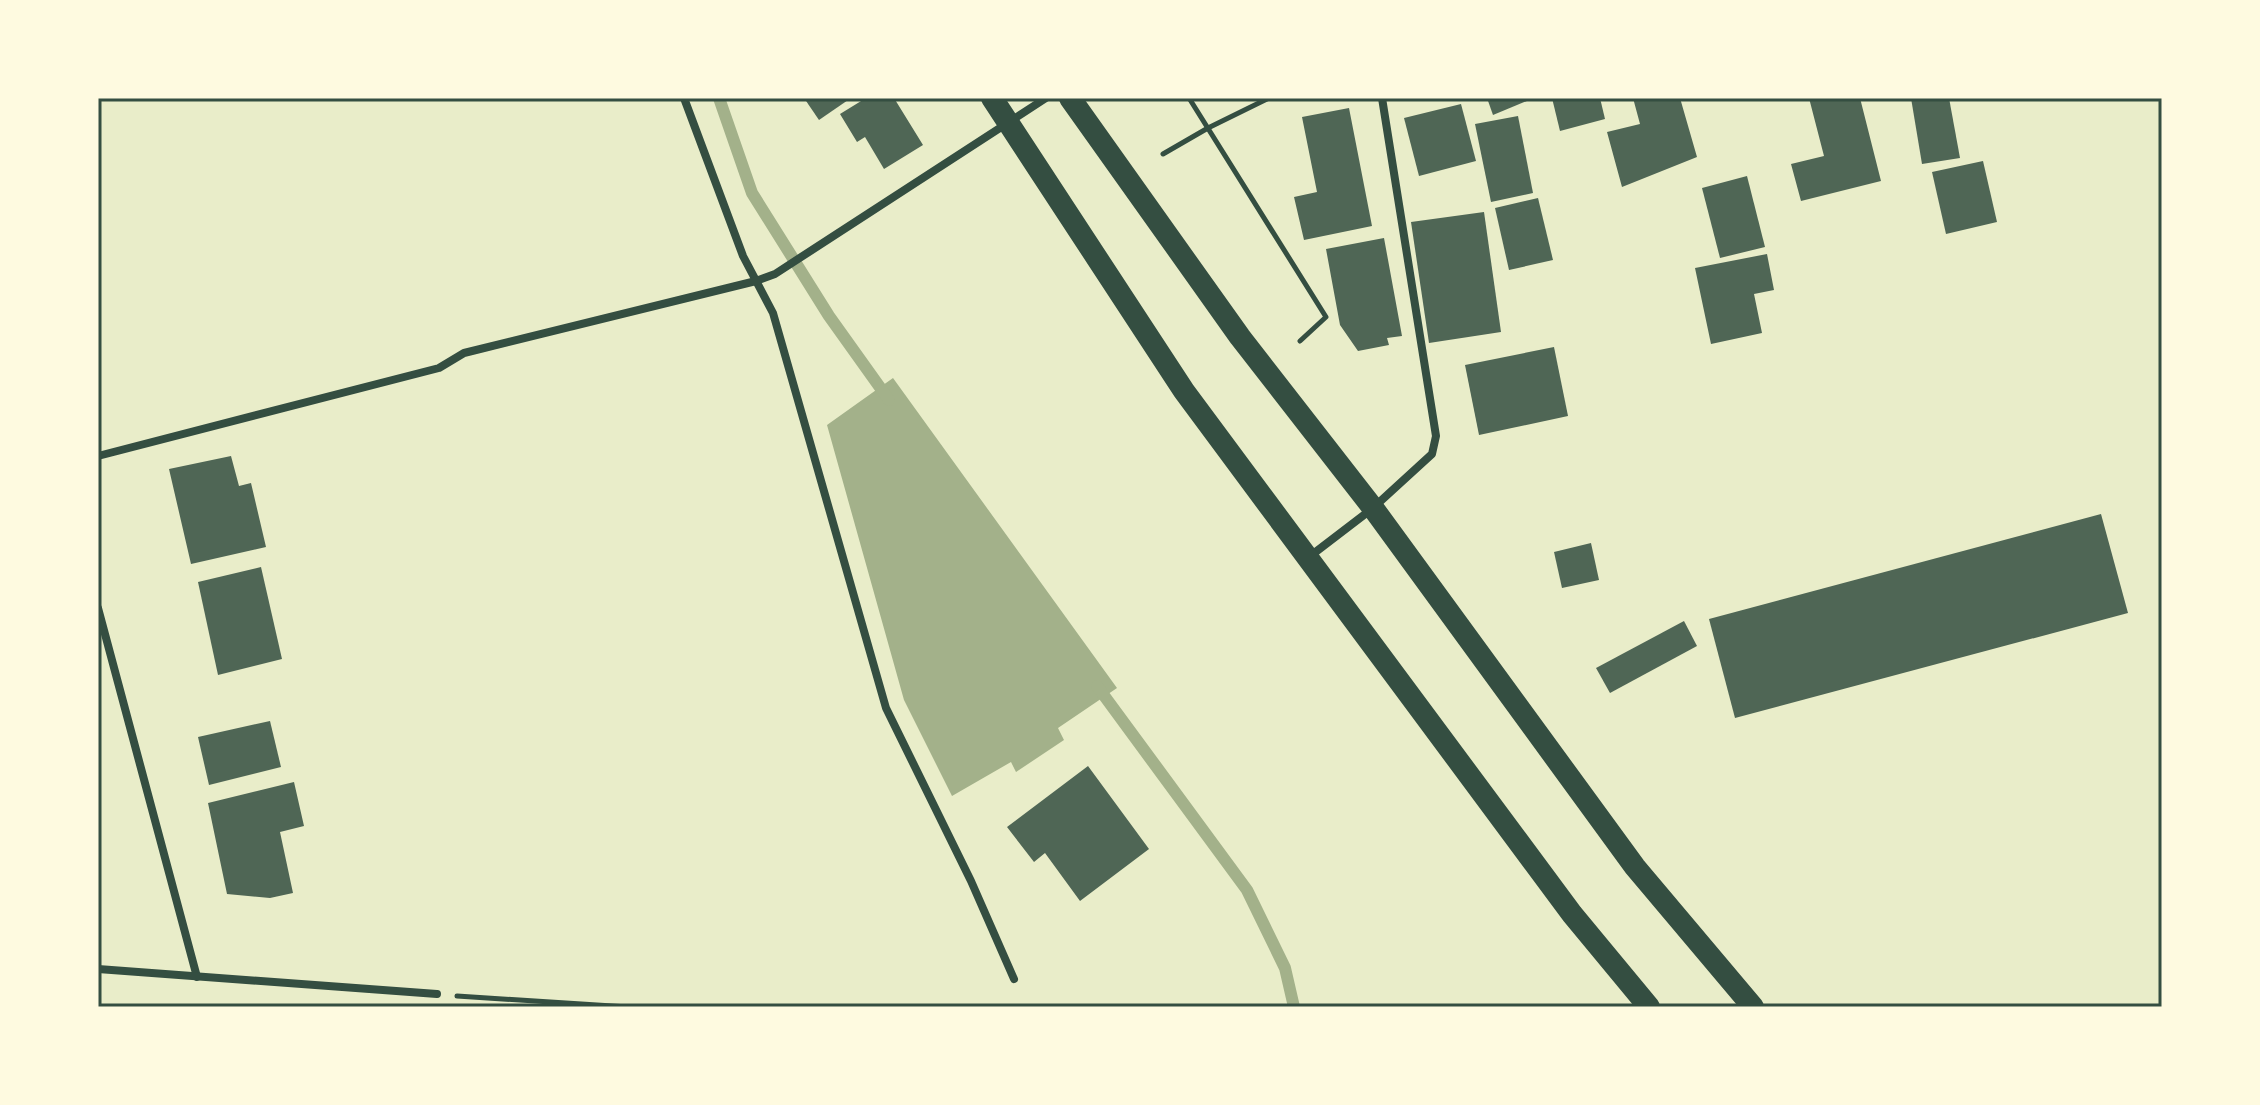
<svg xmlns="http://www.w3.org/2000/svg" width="2260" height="1105" viewBox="0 0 2260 1105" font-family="Roboto,sans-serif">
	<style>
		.water { fill: #a3b18a }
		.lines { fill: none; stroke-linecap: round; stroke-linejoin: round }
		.stream { stroke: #a3b18a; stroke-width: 12 }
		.building { fill: #4f6655 }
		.path { stroke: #344e41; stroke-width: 5 }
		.minor { stroke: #344e41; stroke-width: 8 }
		.trunk { stroke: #344e41; stroke-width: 22 }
		.neatline { fill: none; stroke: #344e41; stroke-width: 3 }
	</style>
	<rect width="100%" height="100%" fill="#e9edc9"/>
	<!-- water -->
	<polygon class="water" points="893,378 1117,688 1058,728 1064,740 1016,772 1011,762 952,796 904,700 827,425"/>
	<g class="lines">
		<!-- stream -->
		<g class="stream">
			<polyline points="719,98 752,193 829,316 889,400"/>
			<polyline points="1097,686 1247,890 1285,968 1294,1007"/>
		</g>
	</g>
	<!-- building -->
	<g class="building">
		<polygon points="804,98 851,98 819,120"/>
		<polygon points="866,98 894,98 923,145 884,169 865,137 857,142 840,114"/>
		<polygon points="1487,98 1534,98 1493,115"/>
		<polygon points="1552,98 1600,98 1605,119 1560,131"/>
		<polygon points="1633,98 1680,98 1697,157 1622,187 1607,132 1640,124"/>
		<polygon points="1809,98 1860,98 1881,181 1801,201 1791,164 1824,156"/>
		<polygon points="1911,98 1949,98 1960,158 1922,164"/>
		<polygon points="1461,104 1476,161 1419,176 1404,118"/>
		<polygon points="1349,108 1372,226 1304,240 1294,197 1317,192 1302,117"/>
		<polygon points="1518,116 1533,193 1491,202 1475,124"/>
		<polygon points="1983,161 1997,222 1946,234 1932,172"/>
		<polygon points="1747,176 1765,247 1720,258 1702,188"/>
		<polygon points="1538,198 1553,260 1509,270 1495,208"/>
		<polygon points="1484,212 1501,332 1429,343 1411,222"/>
		<polygon points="1384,238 1402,336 1387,338 1389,345 1358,351 1340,325 1326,249"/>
		<polygon points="1767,254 1774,290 1754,294 1762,333 1711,344 1695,268"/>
		<polygon points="1554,347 1568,416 1479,435 1465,365"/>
		<polygon points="231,456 239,486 251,483 266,547 191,564 169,469"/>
		<polygon points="2101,514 2128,613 1735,718 1709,619"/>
		<polygon points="1591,543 1599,580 1562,588 1554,552"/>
		<polygon points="261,567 282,659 218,675 198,582"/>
		<polygon points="1684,621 1697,646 1610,693 1596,668"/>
		<polygon points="270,721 281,767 209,785 198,737"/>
		<polygon points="1088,766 1149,849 1080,901 1045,853 1034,862 1007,827"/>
		<polygon points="294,782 304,826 280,832 293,893 270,898 227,894 208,803"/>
	</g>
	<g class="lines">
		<!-- path -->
		<g class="path">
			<polyline points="1189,98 1326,317 1300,341"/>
			<polyline points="1163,154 1208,128 1269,98"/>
			<polyline points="457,996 628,1007"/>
		</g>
		<!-- minor -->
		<g class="minor">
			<polyline points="684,98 743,256 773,313 886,708 971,881 1014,979"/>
			<polyline points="98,456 439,368 464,353 756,281 775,274 1046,98"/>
			<polyline points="1309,557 1373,508 1432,454 1436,436 1382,98"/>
			<polyline points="98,608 197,977"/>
			<polyline points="98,969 437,994"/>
		</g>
		<!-- trunk -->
		<g class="trunk">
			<polyline points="992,98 1184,391 1572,914 1649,1007"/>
			<polyline points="1070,98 1240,337 1373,508 1635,867 1753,1007"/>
		</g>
	</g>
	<!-- border -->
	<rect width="2260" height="1105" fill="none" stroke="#fefae0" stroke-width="200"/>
	<rect x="100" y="100" width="2060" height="905" class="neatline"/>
</svg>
